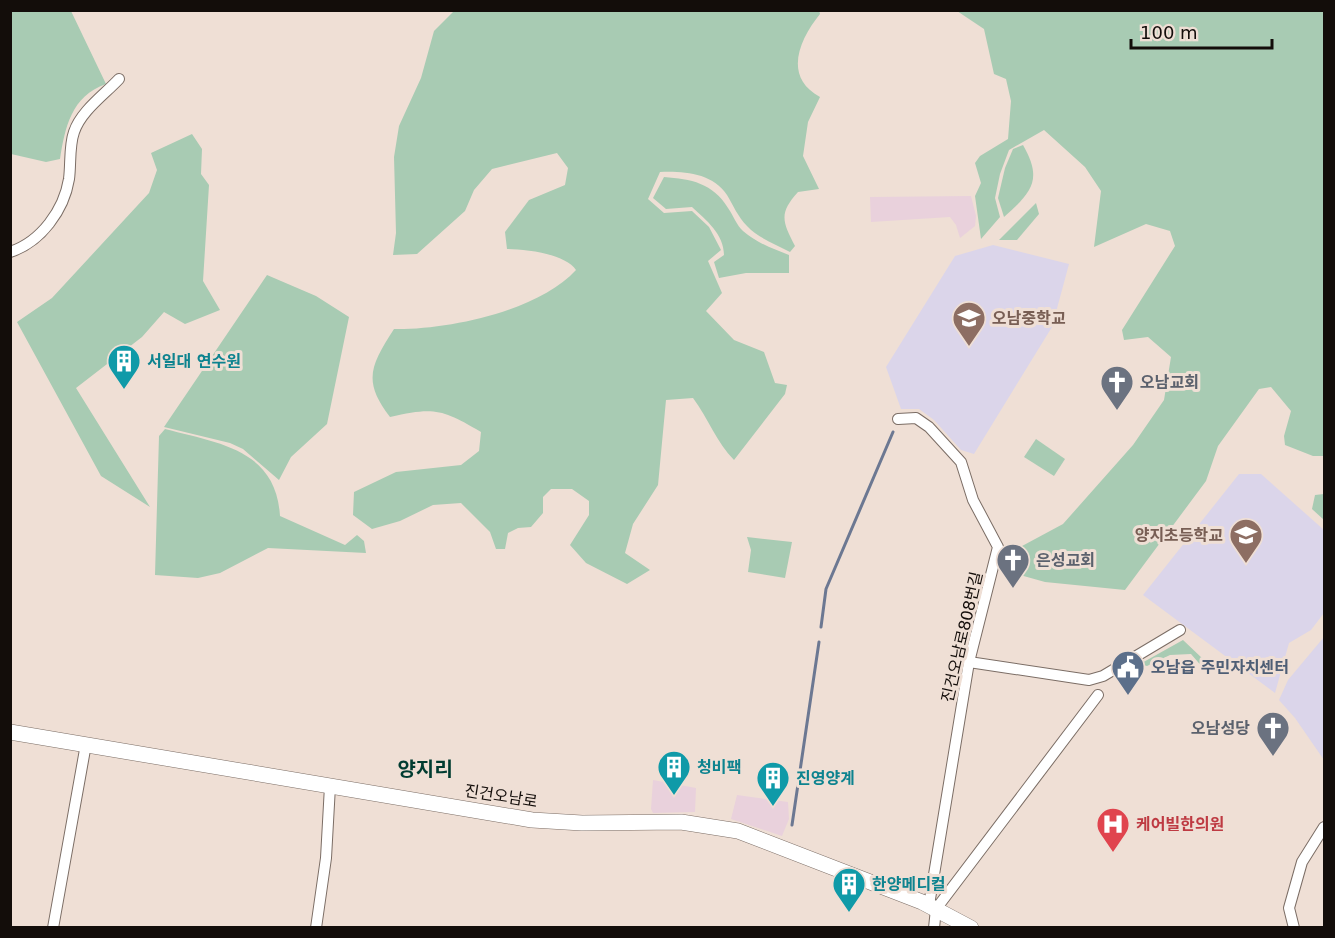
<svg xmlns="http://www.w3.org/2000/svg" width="1335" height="938" viewBox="0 0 1335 938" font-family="'DejaVu Sans','Noto Sans KR',sans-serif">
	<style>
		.commercial { fill: #e9d1dc }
		.education { fill: #dbd5ea }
		.green { fill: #a8cbb3 }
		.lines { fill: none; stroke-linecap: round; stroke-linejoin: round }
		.stream { stroke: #6c7892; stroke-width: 3 }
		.street-casing { stroke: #7b6d65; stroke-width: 12 }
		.secondary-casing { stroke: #7b6d65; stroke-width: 16 }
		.street { stroke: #fff; stroke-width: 10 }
		.secondary { stroke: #fff; stroke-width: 15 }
		.labels { text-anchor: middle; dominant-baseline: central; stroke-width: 6; stroke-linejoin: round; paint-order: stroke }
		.education-label { font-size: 16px; font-weight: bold; fill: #785e54; stroke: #efdfd5; text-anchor: start }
		.culture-label { font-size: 16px; font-weight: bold; fill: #0d838f; stroke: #efdfd5; text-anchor: start }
		.worship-label { font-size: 16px; font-weight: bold; fill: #5b616d; stroke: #efdfd5; text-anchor: start }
		.street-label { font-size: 16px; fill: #130d0a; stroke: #efdfd5 }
		.service-label { font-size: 16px; font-weight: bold; fill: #4e5e75; stroke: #efdfd5; text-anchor: start }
		.health-label { font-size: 16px; font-weight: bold; fill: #be3a42; stroke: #efdfd5; text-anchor: start }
		.quarter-label { font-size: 20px; font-weight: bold; fill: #003c31; stroke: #efdfd5 }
	</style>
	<rect width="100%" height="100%" fill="#efdfd5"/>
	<!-- commercial -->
	<g class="commercial">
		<polygon points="971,196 976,216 975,226 960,238 956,225 950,217 871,222 870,197"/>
		<polygon points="653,780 696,788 695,812 653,813 651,809"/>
		<polygon points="737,795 788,802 789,819 782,836 731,819"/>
	</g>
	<!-- education -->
	<g class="education">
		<polygon points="993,245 1069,264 1052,327 974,454 961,450 934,420 919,409 901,409 886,367 955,256"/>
		<polygon points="1239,474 1261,474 1324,530 1324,613 1311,630 1289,643 1275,693 1143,595"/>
		<polygon points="1324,637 1324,760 1295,718 1279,700 1288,680"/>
	</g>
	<!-- green -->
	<g class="green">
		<path d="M10 11H71L106 84C71 96 65 128 60 159L46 162 11 154Z"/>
		<path d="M454 11 819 10 820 14C799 40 783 77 820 97L808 122 803 156 819 189 798 192C779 213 782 221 795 246L790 252C775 244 758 238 747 226 738 217 733 205 727 195 713 173 683 171 660 172L648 199 664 213 692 211 709 227 721 250 708 261 722 293 706 311 734 340 764 352 775 383 787 385 785 394 734 460C717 443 708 418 693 398L666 400 658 485 633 524 625 553 650 570 627 584 586 563 570 545 589 515V501L572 489H551L543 497V513L531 527 518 528 508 533 505 549H496L490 532 461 503 433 505 400 521 372 529 353 515 354 492 396 472 461 465 479 451 481 432C442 409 434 407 390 417 362 381 371 365 394 329 447 330 539 311 576 270 566 254 525 249 507 249L505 232 529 200 565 185 568 168 557 153 492 169 474 190 465 211 417 254 393 255 396 233 394 157 399 126 421 78 434 31Z"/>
		<polygon points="957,11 1324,11 1324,456 1313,456 1285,445 1284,436 1291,411 1271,387 1259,389 1218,446 1206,481 1125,590 1045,582 1020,575 1011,552 1063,524 1133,445 1164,400 1171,357 1148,337 1124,340 1122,330 1175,246 1170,231 1146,224 1094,247 1101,191 1085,167 1044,130 1009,150 1000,174 995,198 1000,217 981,239 975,196 981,183 975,163 980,156 1008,139 1011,101 1006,79 994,74 984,29"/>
		<polygon points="192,134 202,149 201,174 209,185 203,281 220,310 185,324 164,312 142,337 76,388 150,507 101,476 17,322 52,298 149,193 157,170 151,153"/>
		<path d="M1023 145C1043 180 1032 192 1004 217L998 198 1005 168 1013 149Z"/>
		<path d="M664 177C691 179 713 183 728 208 733 215 737 226 743 231 757 243 773 249 789 255V273H746L719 278 714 262 724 255C724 234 706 220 692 207L666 209 653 198Z"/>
		<polygon points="1036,203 1039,214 1017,240 999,240"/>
		<polygon points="267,275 316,296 349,317 327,424 291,457 279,480 243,449 230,443 164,427"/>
		<path d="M165 429C218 443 276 449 280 516L345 545 357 535 364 541 366 553 268 548 220 573 198 578 155 575 159 436Z"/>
		<polygon points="1036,439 1065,459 1054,476 1024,457"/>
		<polygon points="1324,494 1324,520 1312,509 1315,495"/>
		<polygon points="747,537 792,542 785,578 748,572 751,550"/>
		<polygon points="1183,640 1203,659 1204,669 1191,654 1170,655 1147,666 1140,664"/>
	</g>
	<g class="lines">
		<!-- stream -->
		<g class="stream">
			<polyline points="821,627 826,589 893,432"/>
			<polyline points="792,825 819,642"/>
		</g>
		<defs>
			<g id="street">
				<path d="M10 252C41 242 64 210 69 179 71 164 69 146 74 132 81 111 104 95 119 79"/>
				<polyline points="898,419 916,418 929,427 961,462 973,500 998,547 969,662 929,905"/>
				<polyline points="969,662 1089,680 1103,676 1180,630"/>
				<polyline points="53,928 86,744"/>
				<polyline points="316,928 326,858 330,786"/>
				<polyline points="934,928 936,909 1098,695"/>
				<polyline points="1294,928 1289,908 1302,862 1324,827"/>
			</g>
			<polyline id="secondary" points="10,732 532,820 582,823 681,822 738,831 922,902 971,928"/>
		</defs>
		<!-- street casing -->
		<use href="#street" class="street-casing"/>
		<!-- secondary casing -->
		<use href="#secondary" class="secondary-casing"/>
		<!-- street -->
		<use href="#street" class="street"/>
		<!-- secondary -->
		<use href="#secondary" class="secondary"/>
	</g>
	<!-- icons -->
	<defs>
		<symbol id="school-pin" viewBox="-11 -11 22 30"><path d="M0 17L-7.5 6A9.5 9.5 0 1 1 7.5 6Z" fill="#8d6e63" stroke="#efdfd5"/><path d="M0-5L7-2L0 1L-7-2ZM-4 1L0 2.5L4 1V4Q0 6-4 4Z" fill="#fff"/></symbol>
		<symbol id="building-pin" viewBox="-11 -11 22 30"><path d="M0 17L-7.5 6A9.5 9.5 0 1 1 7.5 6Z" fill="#0f9aa8" stroke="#efdfd5"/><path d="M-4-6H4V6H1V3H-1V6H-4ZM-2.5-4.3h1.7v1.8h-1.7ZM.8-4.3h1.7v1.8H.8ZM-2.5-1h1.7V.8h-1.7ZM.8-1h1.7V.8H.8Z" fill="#fff"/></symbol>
		<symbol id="church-pin" viewBox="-11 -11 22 30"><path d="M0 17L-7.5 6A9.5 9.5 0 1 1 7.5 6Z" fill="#6b7280" stroke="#efdfd5"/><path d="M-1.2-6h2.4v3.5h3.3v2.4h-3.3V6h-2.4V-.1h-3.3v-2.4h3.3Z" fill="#fff"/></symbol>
		<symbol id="civic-pin" viewBox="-11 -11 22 30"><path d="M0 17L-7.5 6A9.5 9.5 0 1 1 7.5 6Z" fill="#5c6f8a" stroke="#efdfd5"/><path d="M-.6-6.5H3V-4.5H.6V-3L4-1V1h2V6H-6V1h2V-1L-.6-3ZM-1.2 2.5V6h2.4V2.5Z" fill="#fff"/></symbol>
		<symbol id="hospital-pin" viewBox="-11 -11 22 30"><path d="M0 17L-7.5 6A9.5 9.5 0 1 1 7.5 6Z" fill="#e0444e" stroke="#efdfd5"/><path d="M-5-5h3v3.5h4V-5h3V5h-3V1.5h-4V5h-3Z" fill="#fff"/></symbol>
	</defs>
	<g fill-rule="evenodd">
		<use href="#school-pin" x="950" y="299" width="38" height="52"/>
		<use href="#building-pin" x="105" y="342" width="38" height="52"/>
		<use href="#church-pin" x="1098" y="363" width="38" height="52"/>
		<use href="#school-pin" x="1227" y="516" width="38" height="52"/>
		<use href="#church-pin" x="994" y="541" width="38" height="52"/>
		<use href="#civic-pin" x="1109" y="648" width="38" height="52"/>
		<use href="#church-pin" x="1254" y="709" width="38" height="52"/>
		<use href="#building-pin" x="655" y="748" width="38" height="52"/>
		<use href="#building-pin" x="754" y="759" width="38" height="52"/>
		<use href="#hospital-pin" x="1094" y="805" width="38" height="52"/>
		<use href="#building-pin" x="830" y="865" width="38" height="52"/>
	</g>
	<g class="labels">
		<!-- education labels -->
		<g class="education-label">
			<text x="992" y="318">오남중학교</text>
			<text x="1223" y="535" text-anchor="end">양지초등학교</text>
		</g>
		<!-- culture labels -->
		<g class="culture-label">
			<text x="147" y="361">서일대 연수원</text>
			<text x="697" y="767">청비팩</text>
			<text x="796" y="778">진영양계</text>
			<text x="872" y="884">한양메디컬</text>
		</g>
		<!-- worship labels -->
		<g class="worship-label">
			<text x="1140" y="382">오남교회</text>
			<text x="1036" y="560">은성교회</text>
			<text x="1250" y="728" text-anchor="end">오남성당</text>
		</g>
		<!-- street labels -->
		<g class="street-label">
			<text transform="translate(962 637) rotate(-77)">진건오남로808번길</text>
			<text transform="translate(501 796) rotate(9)">진건오남로</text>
		</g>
		<!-- service labels -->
		<g class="service-label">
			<text x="1151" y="667">오남읍 주민자치센터</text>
		</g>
		<!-- health labels -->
		<g class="health-label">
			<text x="1136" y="824">케어빌한의원</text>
		</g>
		<!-- quarter labels -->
		<g class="quarter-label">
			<text x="425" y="769">양지리</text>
		</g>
	</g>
	<!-- border -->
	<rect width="1335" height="938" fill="none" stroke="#130d0a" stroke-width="24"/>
	<!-- scale -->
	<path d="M1131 39v9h141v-9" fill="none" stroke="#130d0a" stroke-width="3"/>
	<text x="1140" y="39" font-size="18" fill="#130d0a" stroke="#efdfd5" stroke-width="4.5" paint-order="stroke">100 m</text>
</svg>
